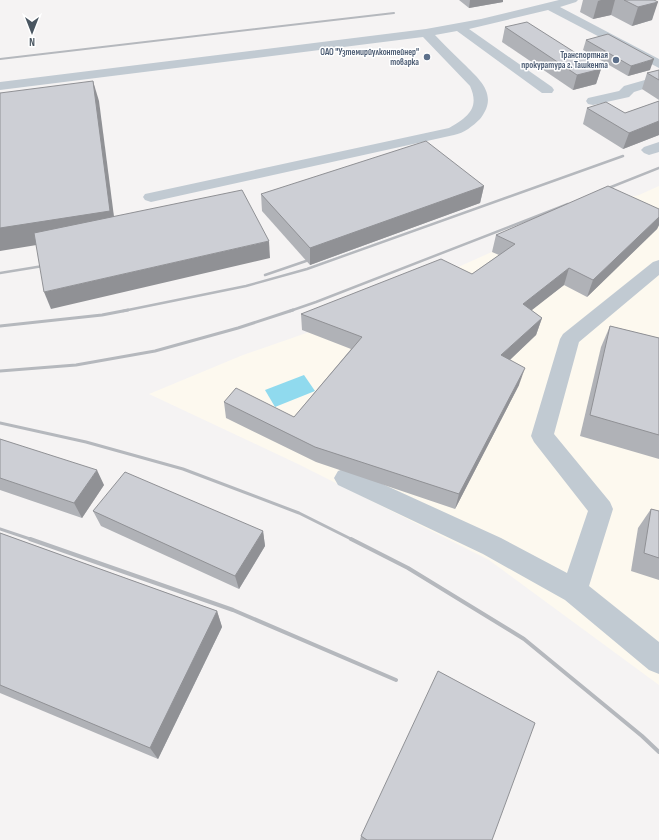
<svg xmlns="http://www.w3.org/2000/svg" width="659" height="840" viewBox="0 0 659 840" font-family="'Sofia Sans Condensed',sans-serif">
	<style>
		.commercial { fill: #fdf9ef }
		.water { fill: #90daee }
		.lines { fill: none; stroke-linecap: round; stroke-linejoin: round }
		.minor { fill: #c1cad2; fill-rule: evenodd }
		.rail-far3 { stroke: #b5b8bd; stroke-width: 2 }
		.rail-far2 { stroke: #b5b8bd; stroke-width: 2.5 }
		.rail-far1 { stroke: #b5b8bd; stroke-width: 3 }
		.rail { stroke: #b5b8bd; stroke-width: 4 }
		.wall { fill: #b0b2b7 }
		.shaded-wall { fill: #909195 }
		.building { fill: #cdcfd5; stroke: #909195 }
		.service-dot { fill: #5c6f8a; stroke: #fff; stroke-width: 1.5 }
		.labels { text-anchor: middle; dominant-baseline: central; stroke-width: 3; stroke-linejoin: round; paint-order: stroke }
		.far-service-label { font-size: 9px; font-weight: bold; fill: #4e5e75; stroke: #fff; text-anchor: end }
	</style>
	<rect width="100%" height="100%" fill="#f5f3f3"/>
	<!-- commercial -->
	<polygon class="commercial" points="659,186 659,685 489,560 300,465 149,394 243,355 384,306 438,276 597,205 639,195"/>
	<!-- water -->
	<polygon class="water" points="304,375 315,391 275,407 265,390"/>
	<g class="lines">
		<!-- minor -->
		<g class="minor">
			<path d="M559 0H578L576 2 560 7 659 59V68L548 10 469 29 552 87 554 90 552 93H542L457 31 435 35C444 45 454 54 464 64 480 80 499 95 480 119 473 126 464 133 454 135L151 202 145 200 143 197 145 194 449 128C468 117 480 108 470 86L423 37 0 90V82L426 29 481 19Z"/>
			<polygon points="659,76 659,84 634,92 629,97 593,105 588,104 586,101 588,98 619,91 624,86"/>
			<polygon points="659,142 659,152 649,155 644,153 641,150 644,147"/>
			<polygon points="659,260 659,275 579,342 554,434 610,502 613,509 589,586 659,642 659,674 649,670 565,600 483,554 338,485 334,478 338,471 346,468 354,471 501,538 567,573 588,511 534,442 531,436 560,339 563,334 653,262"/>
		</g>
		<!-- rail-far3 -->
		<polyline class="rail-far3" points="0,59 394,13"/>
		<!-- rail-far2 -->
		<g class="rail-far2">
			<polyline points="601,191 659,168"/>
			<polyline points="0,273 43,266"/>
			<polyline points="265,275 306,261"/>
			<polyline points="123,311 246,286 307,269 623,156"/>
			<polyline points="290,311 316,302 568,204"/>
		</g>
		<!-- rail-far1 -->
		<g class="rail-far1">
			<polyline points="0,326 102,315 128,310"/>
			<polyline points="0,371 76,365 155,351 238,328 293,310"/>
			<polyline points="0,423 86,442 183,469 299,513 353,540"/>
			<polyline points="0,529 33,540"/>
		</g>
		<!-- rail -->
		<g class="rail">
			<polyline points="30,539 233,610 396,680"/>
			<polyline points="351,539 408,568 524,639 642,736 659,752"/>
		</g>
	</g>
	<!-- wall -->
	<g class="wall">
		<polygon points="459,0 503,0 503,2 469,8"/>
		<polygon points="583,0 654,0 652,20 632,26 611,15 593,19 580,12"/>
		<polygon points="505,27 601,69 596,84 573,90 502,42"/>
		<polygon points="586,40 650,70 628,76 583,50"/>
		<polygon points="659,70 659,100 642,89 647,73"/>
		<polygon points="659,101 659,135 623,149 583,124 587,108 625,113"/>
		<polygon points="484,186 480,203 310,265 262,211 261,194"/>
		<polygon points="659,209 659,225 657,229 587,297 564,285 531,310 542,318 536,335 510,360 519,385 455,509 316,462 226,418 224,402 294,417 351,349 302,330 301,314 472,274 499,255 492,252 496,235"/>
		<polygon points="610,326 659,338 659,459 580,436 601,347"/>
		<polygon points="0,439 104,485 82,518 0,490"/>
		<polygon points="651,509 659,511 659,580 631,571 638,528"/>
		<polygon points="93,511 263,531 265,546 239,589 101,526"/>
		<polygon points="0,533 217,611 222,627 158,759 0,693"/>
		<polygon points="361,836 492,840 360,840"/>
	</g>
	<!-- shaded-wall -->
	<g class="shaded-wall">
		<polygon points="470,0 503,0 503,2 469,8"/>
		<polygon points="601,0 615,0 611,15 593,19 598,1"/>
		<polygon points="658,2 652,20 632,26 638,7"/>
		<polygon points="654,59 650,70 628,76 631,66"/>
		<polygon points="601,69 596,84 573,90 577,75"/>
		<polygon points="93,81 99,101 116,232 0,251 0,228"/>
		<polygon points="659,121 659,135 623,149 629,133"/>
		<polygon points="484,186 480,203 310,265 310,248"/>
		<polygon points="659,217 659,225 657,229 587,297 593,280"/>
		<polygon points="269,241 270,258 51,309 44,292"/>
		<polygon points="569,268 564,285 518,321 523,304"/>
		<polygon points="542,318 536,335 497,372 501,355"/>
		<polygon points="525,368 519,385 455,509 459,494"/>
		<polygon points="97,470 104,485 82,518 74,503"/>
		<polygon points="263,531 265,546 239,589 235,576"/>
		<polygon points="217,611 222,627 158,759 150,748"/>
	</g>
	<!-- building -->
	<g class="building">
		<polygon points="624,0 654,0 658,2 638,7"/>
		<polygon points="527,22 601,69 577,75 505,27"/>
		<polygon points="608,34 654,59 631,66 586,40"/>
		<polygon points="659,70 659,80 647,73"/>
		<polygon points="93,81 110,211 0,228 0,93"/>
		<polygon points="659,101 659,121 629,133 587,108 606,102 625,113"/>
		<polygon points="426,141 484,186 310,248 261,194"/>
		<polygon points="608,186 659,209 659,217 593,280 569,268 523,304 542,318 501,355 525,368 459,494 315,447 224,402 236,388 294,417 362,337 301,314 441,259 472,274 515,244 496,235"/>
		<polygon points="242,190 269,241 44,292 34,233"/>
		<polygon points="610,326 659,338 659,435 590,415"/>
		<polygon points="0,439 97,470 74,503 0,478"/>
		<polygon points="125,472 263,531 235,576 93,511"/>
		<polygon points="651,509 659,511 659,558 644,553"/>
		<polygon points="0,533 217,611 150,748 0,685"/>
		<polygon points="438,671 535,723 492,840 367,840 361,836"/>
	</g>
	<!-- markers -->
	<g class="service-dot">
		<circle cx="427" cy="57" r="4"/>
		<circle cx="616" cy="60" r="4"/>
	</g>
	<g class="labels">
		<!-- far-service labels -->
		<g class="far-service-label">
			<text x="419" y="52">ОАО "Узтемирйулконтейнер"<tspan x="419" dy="10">товарка</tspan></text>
			<text x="608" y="55">Транспортная<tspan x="608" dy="10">прокуратура г. Ташкента</tspan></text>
		</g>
	</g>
	<!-- north arrow -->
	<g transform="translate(32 32) rotate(180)" stroke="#ffffff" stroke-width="3" paint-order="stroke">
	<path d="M0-3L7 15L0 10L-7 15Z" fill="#4a5661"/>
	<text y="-6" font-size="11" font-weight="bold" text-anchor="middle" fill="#4a5661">N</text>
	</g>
</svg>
